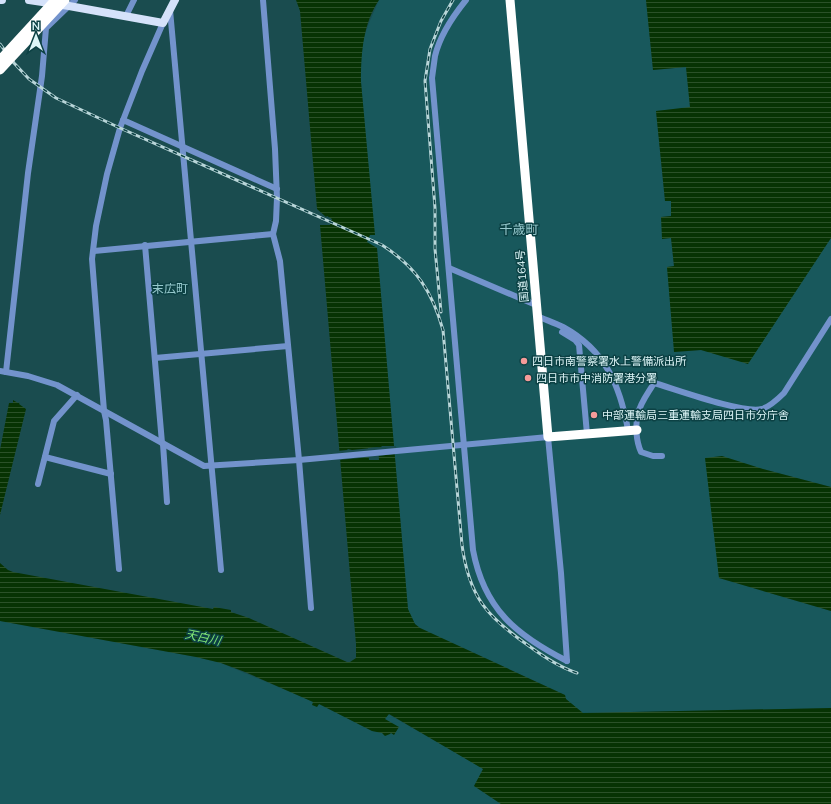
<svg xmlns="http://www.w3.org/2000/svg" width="831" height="804" viewBox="0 0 831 804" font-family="Mulish,'Noto Sans JP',sans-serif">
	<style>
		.built { fill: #18585c }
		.water { fill: url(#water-rules); fill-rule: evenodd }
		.pier { fill: #1a4c4f }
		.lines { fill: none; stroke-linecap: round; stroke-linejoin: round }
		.minor { stroke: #7393cc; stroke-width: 6 }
		.major { stroke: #d5e2fa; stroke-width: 8 }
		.highway { stroke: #fff; stroke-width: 9 }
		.rail-casing { stroke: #b8d5d8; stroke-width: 3 }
		.rail { stroke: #0c4144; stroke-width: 1.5; stroke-dasharray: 4.5; stroke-linecap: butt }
		.highway-bridge { stroke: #fff; stroke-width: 9 }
		.poi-dot { fill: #f59b99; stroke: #0c4144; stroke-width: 1.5 }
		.labels { text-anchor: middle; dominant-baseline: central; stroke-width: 3; stroke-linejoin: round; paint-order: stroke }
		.street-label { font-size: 11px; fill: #dcf5f7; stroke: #0c4144 }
		.poi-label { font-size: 11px; fill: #dcf5f7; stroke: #0c4144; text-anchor: start }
		.neighbourhood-label { font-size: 12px; fill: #97c9cd; stroke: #0c4144 }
		.water-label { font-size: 12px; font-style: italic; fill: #81e574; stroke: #0c4144 }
		.quarter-label { font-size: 13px; fill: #97c9cd; stroke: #0c4144 }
	</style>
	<defs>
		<pattern id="water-rules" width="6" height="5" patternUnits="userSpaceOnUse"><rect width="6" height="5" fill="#073303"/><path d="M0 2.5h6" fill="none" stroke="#2b5128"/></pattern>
	</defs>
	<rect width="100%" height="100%" fill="#1a4c4f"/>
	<!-- built -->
	<g class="built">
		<polygon points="379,0 646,0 653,70 686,67 690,108 656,111 665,201 671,201 672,216 661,217 671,238 674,267 667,267 675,352 701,350 748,363 831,238 831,487 763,469 717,557 719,578 831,611 831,708 582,713 566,699 565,695 420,628 415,624 408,610 377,248 366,242 370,235 374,235 361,82 361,60 363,40 369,23"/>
		<polygon points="0,621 196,657 221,663 314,702 317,707 319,704 372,731 382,733 385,719 388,714 484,769 474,786 501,804 0,804"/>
	</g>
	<!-- water -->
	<g class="water">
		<path d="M296 0H379C363 24 361 53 361 82L375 235H370L367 242 377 248 408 609 415 624 420 628 565 695 566 699 583 713 831 708V804H501L474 786 483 769 389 714 385 719 399 727 394 735 391 733 390 734 385 736 382 733 372 731 319 704 317 707 312 705 313 702 245 672 221 663 196 657 0 621V563L8 570 13 572 213 609 214 607 231 610V612L249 618 347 662H350L356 658V644L320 225H330L332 219 327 216 326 217 317 209 300 11ZM378 447 379 460H369L368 448Z"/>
		<polygon points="646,0 831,0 831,238 748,364 701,350 674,352 667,267 674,266 671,238 662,239 661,217 671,216 671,201 665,201 656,111 690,107 686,67 653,70"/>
		<polygon points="13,400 18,403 20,402 19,404 26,409 0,515 0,450 9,403 13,403"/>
		<polygon points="722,456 763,469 831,487 831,611 719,578 705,458"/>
	</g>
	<!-- pier -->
	<polygon class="pier" points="382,446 396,446 396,454 377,456 376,449 370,449 371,457 338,460 337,451 347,450 348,449 352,450 381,447"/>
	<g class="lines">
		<!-- minor -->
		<g class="minor">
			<polyline points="263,0 275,149 277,198 276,221 273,234 280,261 299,460 311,608"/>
			<path d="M466 0C453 16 440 35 435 56 434 63 433 71 432 78L473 550C484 609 516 635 567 661"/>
			<polyline points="170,10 221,570"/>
			<polyline points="126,16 134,0"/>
			<polyline points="123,120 277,189"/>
			<polyline points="145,245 162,443"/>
			<polyline points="94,251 273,234"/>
			<polyline points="449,268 536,305"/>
			<path d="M537 316C546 320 555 323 563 327 605 350 620 385 628 430"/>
			<polyline points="562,332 575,340 579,345 587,434"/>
			<polyline points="155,358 288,346"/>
			<polyline points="0,371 28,376 57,385 204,466 299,460 548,437 561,573 567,661"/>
			<polyline points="6,372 28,173 42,76 46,28 75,0"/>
			<polyline points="163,444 167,502"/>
			<path d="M662 456H653L641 452C636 441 635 425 638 414 640 403 649 392 654 383 675 389 743 414 762 409 771 406 778 399 784 393L831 319"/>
			<polyline points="45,457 111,474"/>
			<polyline points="38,484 54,421 77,395"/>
			<polyline points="119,569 106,420 104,411 92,259 96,226 107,174 120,128 142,71 163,23"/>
		</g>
		<!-- major -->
		<g class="major">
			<polyline points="0,0 2,0"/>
			<polyline points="29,0 69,6 163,23 175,0"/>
		</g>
		<!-- highway -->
		<polyline class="highway" points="510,0 548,437 637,430"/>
		<defs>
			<g id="rail">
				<path d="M0 44 14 63 29 79 56 98 120 128 382 245C416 267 432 291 443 330L462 545C469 597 487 617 529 646 544 657 559 667 577 673"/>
				<polyline points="441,312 435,249 435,208 425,81 430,49 441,21 453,0"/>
			</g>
		</defs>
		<!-- rail casing -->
		<use href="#rail" class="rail-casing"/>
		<!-- rail -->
		<use href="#rail" class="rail"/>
		<!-- highway-bridge -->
		<g class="highway-bridge">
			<polyline points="0,60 55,0"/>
			<polyline points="0,70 65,0"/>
		</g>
	</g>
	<!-- markers -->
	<g class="poi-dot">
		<circle cx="524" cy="361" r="4"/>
		<circle cx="528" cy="378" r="4"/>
		<circle cx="594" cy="415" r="4"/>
	</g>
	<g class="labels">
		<!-- street labels -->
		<g class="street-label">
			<text transform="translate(522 276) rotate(-95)">国道164号</text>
		</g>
		<!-- poi labels -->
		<g class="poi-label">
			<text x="532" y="361">四日市南警察署水上警備派出所</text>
			<text x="536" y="378">四日市市中消防署港分署</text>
			<text x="602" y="415">中部運輸局三重運輸支局四日市分庁舎</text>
		</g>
		<!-- neighbourhood labels -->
		<g class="neighbourhood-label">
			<text x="170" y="288">末広町</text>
		</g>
		<!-- water labels -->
		<g class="water-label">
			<text transform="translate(203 637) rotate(12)">天白川</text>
		</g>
		<!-- quarter labels -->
		<g class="quarter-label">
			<text x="519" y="229">千歳町</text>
		</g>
	</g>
	<!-- north arrow -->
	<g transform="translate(36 36)" stroke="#0c4144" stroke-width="3" paint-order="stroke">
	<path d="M0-3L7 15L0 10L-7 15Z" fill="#dcf5f7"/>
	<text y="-6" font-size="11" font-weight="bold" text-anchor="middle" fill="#dcf5f7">N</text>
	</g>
</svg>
